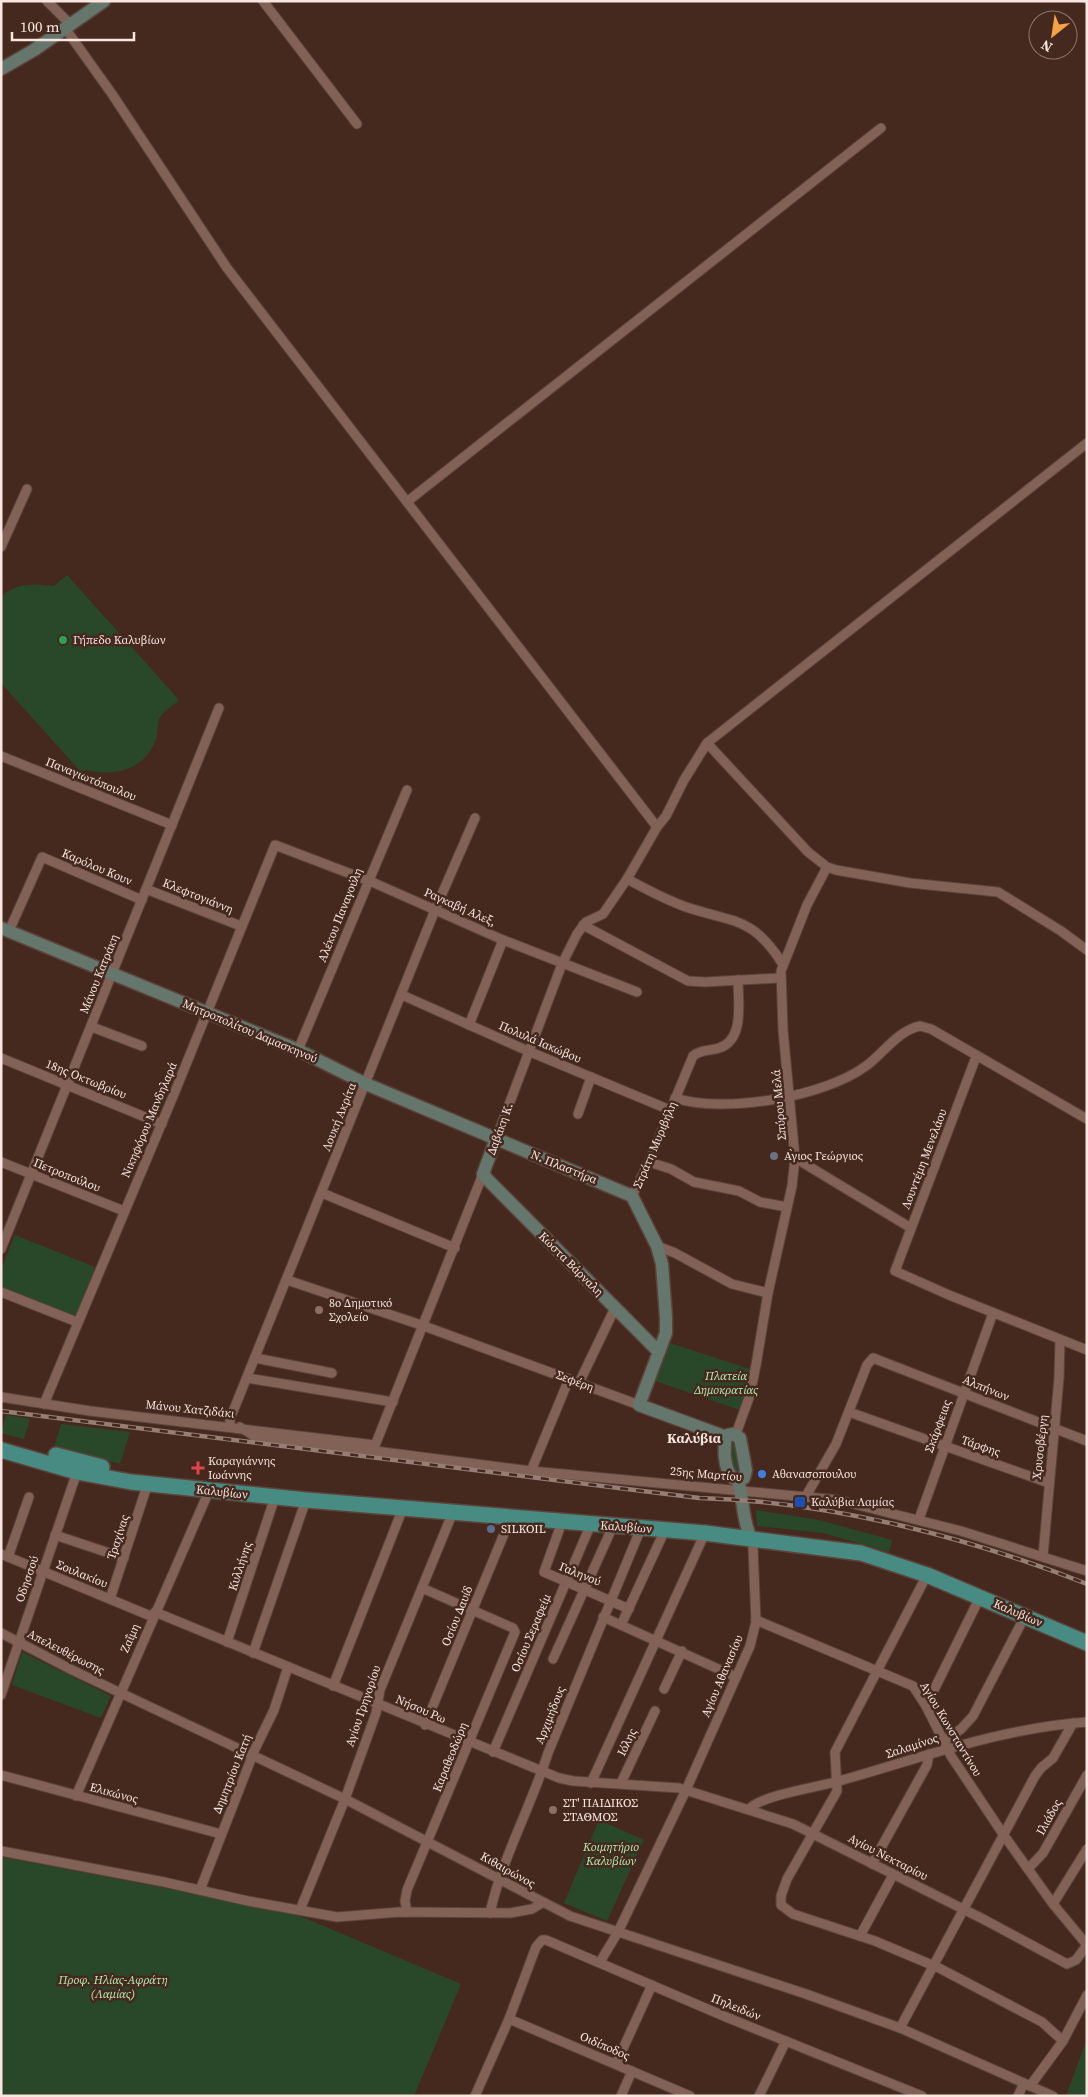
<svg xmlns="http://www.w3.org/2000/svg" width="1088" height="2097" viewBox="0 0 1088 2097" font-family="'Source Serif 4',serif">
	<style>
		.green { fill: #294829 }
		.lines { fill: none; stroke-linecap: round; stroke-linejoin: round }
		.stream { stroke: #29667a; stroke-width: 2.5 }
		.street-casing { stroke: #5c443b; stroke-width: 11 }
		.secondary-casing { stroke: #5c443b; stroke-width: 15 }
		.primary-casing { stroke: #5c443b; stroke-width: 18 }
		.street { stroke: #826256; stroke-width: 9 }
		.secondary { stroke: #65776c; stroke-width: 12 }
		.primary { stroke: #478b83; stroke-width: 15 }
		.rail-casing { stroke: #967e75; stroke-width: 4.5 }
		.rail { stroke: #45291e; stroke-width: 2.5; stroke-dasharray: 8; stroke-linecap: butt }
		.leisure-dot { fill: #2e9e5b; stroke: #45291e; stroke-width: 2 }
		.worship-dot { fill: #6b7280; stroke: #45291e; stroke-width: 2 }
		.education-dot { fill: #8d6e63; stroke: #45291e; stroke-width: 2 }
		.health-dot { fill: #e0444e; stroke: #45291e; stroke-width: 2 }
		.shop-dot { fill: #3f7fe0; stroke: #45291e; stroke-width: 2 }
		.transit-dot { fill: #1a4fb4; stroke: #45291e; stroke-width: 2 }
		.service-dot { fill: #5c6f8a; stroke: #45291e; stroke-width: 2 }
		.labels { text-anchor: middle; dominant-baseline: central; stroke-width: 5; stroke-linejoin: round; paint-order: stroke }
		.poi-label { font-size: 12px; fill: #f9e6df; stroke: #45291e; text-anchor: start }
		.street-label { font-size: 12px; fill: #f9e6df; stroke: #45291e }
		.park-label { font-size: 12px; font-style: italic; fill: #b2ecb1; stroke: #45291e }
		.neighbourhood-label { font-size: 14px; font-weight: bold; fill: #f9e6df; stroke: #45291e }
	</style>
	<rect width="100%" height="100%" fill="#45291e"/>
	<!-- green -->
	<g class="green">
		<path d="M67 575 179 700C174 705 162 712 159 719 157 726 158 735 155 742 142 772 113 776 85 770L81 772 1 683V597C15 582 36 584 54 586Z"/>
		<polygon points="15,1235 95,1267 76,1316 1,1287 1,1269"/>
		<polygon points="670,1343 753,1370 740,1410 655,1381"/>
		<polygon points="6,1415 30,1419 24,1439 1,1433"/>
		<polygon points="61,1424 130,1432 120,1464 54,1448"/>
		<polygon points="734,1437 744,1472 735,1478 727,1440"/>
		<polygon points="756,1510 819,1520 892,1540 889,1552 823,1533 757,1526"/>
		<polygon points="22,1652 111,1696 101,1718 12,1685"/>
		<polygon points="599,1820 644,1840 607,1921 564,1903"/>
		<polygon points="1,1857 288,1911 461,1984 414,2096 1,2096"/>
		<polygon points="1087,2039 1087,2096 1066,2096"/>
	</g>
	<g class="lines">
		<!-- stream -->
		<polyline class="stream" points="1082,1 1087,3"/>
		<defs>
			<g id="street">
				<polyline points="47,1 70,24"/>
				<polyline points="263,1 357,124"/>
				<polyline points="65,28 112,94 227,268 657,827"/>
				<polyline points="408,501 881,128"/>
				<polyline points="1,547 27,489"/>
				<polyline points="707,743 808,852 827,867 836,870 910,883 998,892 1061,931 1087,950"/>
				<polyline points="1,756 172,825"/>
				<path d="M627 879C646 889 666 900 686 907 734 923 752 916 782 963"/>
				<polyline points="146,889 241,926"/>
				<polyline points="583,925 688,981 705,982 780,978"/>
				<polyline points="9,931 42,857 142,900"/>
				<polyline points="402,995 528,1051 670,1110"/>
				<polyline points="469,1025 503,940"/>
				<polyline points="92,1027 142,1046"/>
				<polyline points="298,1050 407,790"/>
				<polyline points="976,1057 895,1271 949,1295 1087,1350"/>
				<polyline points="1,1058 162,1124"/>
				<path d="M675 1098C724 1114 824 1097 866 1066 884 1053 897 1031 920 1026L931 1029 1087 1119"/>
				<polyline points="578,1114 591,1077"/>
				<polyline points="496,1139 562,964 577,934 586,922 603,914 627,879 657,827 666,816 684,780 707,743 1087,443"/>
				<polyline points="795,1158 911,1228"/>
				<polyline points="1,1162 124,1211"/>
				<polyline points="649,1162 671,1169 694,1182 739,1191 760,1202 787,1207"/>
				<polyline points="322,1193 455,1248"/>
				<path d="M632 1196 649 1162 693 1056C701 1049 710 1051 719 1048 745 1040 738 1001 738 980"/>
				<polyline points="657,1246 675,1253 732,1284 768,1293"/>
				<polyline points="1,1249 219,708"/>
				<polyline points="287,1280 424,1326 639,1405"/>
				<polyline points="1,1292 77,1322"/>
				<polyline points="255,1358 332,1373"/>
				<polyline points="247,1378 393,1402"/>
				<polyline points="579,1383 615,1308"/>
				<polyline points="1,1397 90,1411 375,1445"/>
				<polyline points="44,1404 174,1094 275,845 372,882 503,940 637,992"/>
				<polyline points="849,1412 1049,1483"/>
				<polyline points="230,1426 230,1419 435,910 475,818"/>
				<polyline points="240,1427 257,1438 366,1452 375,1451 531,1471 838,1500 961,1531 1087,1571"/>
				<polyline points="736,1434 750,1395 756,1365 768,1293 792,1186 795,1158 783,1030 781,971 807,905 827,867"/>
				<polyline points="374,1448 483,1174"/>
				<polyline points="531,1471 569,1379"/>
				<polyline points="806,1496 836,1444 867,1365 873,1358 1087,1441"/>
				<polyline points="919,1519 993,1313"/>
				<polyline points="562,1522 544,1572 629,1609"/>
				<polyline points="55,1535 124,1558"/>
				<polyline points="1,1554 153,1617"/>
				<polyline points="1043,1556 1059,1378 1060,1340"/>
				<polyline points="8,1557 29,1497"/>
				<polyline points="927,1575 835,1752 837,1791 787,1879 781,1896 781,1905 793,1914 875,1941 939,1968 1042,2022 1063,2041"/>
				<polyline points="110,1599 148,1483"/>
				<polyline points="155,1612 559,1778 573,1781 679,1788 793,1824 983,1919 1067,1964 1076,1960 1087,1945"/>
				<polyline points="603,1617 736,1677"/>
				<polyline points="756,1620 913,1686 926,1706 951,1756 1003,1834 1053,1904 1087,1945"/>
				<polyline points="621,1625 665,1530"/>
				<polyline points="1,1633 72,1670 345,1799 570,1916 806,1994 900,2028 1053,2096"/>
				<polyline points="227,1642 275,1497"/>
				<polyline points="253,1653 306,1500"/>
				<polyline points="553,1659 613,1526"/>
				<polyline points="333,1686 403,1508"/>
				<polyline points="664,1689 682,1651"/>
				<polyline points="1,1695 77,1472"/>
				<polyline points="926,1706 980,1597"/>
				<polyline points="425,1725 511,1517"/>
				<polyline points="944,1741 961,1729 973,1716 1025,1616"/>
				<polyline points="493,1752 591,1524"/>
				<polyline points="1,1775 221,1834"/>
				<polyline points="591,1783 705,1533"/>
				<polyline points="621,1783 655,1711"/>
				<polyline points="76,1796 209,1491"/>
				<path d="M749 1809C762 1795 818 1787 839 1781 921 1758 1001 1728 1087 1722"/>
				<polyline points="1,1851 164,1882 248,1901 337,1917 400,1912 510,1913 532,1909 542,1903"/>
				<polyline points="872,1864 927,1765 929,1754"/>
				<polyline points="1028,1869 1043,1853 1087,1775"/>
				<polyline points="200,1890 255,1749 274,1710 288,1667"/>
				<polyline points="1053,1904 1087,1849"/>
				<polyline points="300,1910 345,1799 376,1713 380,1690 453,1512"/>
				<polyline points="407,1912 405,1901 407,1890 515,1632 513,1628 422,1588"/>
				<path d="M490 1913C502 1858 531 1807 548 1753L641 1528"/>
				<polyline points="860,1936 893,1875"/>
				<polyline points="600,1962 618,1932 686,1790 750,1646 756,1622 753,1547 751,1538"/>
				<polyline points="509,2019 690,2096"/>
				<polyline points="900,2028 1035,1776 1041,1768 1053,1758 1073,1723"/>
				<polyline points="616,2064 652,1985"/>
				<polyline points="1030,2086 1063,2041 1087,1995"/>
				<polyline points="475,2096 509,2019 536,1947 542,1940 546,1940 726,2017 922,2096"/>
				<polyline points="621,2096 632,2071"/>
				<polyline points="759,2096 786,2041"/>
				<polyline points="1018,2096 1024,2083"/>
			</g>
			<g id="secondary">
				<polyline points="1,69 34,50 104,1"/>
				<polyline points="1,928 298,1050 366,1084 632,1196 657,1246 662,1264 666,1317 666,1333 639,1405 726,1437"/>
				<polyline points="496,1139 483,1174 487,1179 659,1352"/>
				<path d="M733 1434 740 1438 746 1470 744 1478C724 1489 721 1443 728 1435Z"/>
				<path d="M738 1481C744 1500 742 1520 751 1538"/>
			</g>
			<g id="primary">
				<polyline points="1,1450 77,1472 131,1482 306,1500 705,1533 861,1553 927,1575 1087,1643"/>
				<polyline points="56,1455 102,1467"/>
			</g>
		</defs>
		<!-- street casing -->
		<use href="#street" class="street-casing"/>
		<!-- secondary casing -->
		<use href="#secondary" class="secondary-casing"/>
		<!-- primary casing -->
		<use href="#primary" class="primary-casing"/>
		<!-- street -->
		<use href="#street" class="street"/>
		<!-- secondary -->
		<use href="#secondary" class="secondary"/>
		<!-- primary -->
		<use href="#primary" class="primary"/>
		<defs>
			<path id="rail" d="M1 1411 699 1498C827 1501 968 1537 1087 1584"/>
		</defs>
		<!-- rail casing -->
		<use href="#rail" class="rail-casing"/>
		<!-- rail -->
		<use href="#rail" class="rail"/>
	</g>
	<!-- markers -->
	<circle class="leisure-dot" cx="63" cy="640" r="5"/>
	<circle class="worship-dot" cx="774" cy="1156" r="5"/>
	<g class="education-dot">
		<circle cx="319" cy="1310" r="5"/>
		<circle cx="553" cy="1810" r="5"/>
	</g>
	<path class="health-dot" d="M195.5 1460.5h5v5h5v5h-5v5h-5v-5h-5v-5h5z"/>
	<circle class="shop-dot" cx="762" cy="1474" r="5"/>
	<rect class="transit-dot" x="794" y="1496" width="12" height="12" rx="2.5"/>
	<circle class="service-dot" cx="491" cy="1529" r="5"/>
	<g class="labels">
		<!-- poi labels -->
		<g class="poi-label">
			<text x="73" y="640">Γήπεδο Καλυβίων</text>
			<text x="784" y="1156">Ὰγιος Γεώργιος</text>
			<text x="329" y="1303">8ο Δημοτικό<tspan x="329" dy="14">Σχολείο</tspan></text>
			<text x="208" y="1461">Καραγιάννης<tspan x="208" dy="14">Ιωάννης</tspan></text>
			<text x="772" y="1474">Αθανασοπουλου</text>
			<text x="811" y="1502">Καλύβια Λαμίας</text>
			<text x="501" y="1529">SILKOIL</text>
			<text x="563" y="1803">ΣΤ' ΠΑΙΔΙΚΟΣ<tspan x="563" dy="14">ΣΤΑΘΜΟΣ</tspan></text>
		</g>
		<!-- street labels -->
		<g class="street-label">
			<text transform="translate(91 779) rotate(22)">Παναγιωτόπουλου</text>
			<text transform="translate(97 867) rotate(23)">Καρόλου Κουν</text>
			<text transform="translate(198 896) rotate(22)">Κλεφτογιάννη</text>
			<text transform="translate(460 907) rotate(24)">Ραγκαβή Αλεξ,</text>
			<text transform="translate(340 915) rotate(-68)">Αλέκου Παναγούλη</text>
			<text transform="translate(99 974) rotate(-68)">Μάνου Κατράκη</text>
			<text transform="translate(250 1031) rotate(23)">Μητροπολίτου Δαμασκηνού</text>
			<text transform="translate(540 1042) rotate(23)">Πολυλά Ιακώβου</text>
			<text transform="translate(86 1079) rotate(22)">18ης Οκτωβρίου</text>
			<text transform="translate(779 1105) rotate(-95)">Σπύρου Μελά</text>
			<text transform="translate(339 1117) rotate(-68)">Λουκή Ακρίτα</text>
			<text transform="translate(149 1120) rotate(-67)">Νικηφόρου Μανδηλαρά</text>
			<text transform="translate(500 1129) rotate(-70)">Δαβάκη Κ.</text>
			<text transform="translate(655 1145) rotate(-67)">Στράτη Μυριβήλη</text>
			<text transform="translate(924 1159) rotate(-69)">Λουντέμη Μενελάου</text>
			<text transform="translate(564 1167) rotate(22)">Ν. Πλαστήρα</text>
			<text transform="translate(67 1175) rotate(22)">Πετροπούλου</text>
			<text transform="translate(571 1264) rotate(45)">Κώστα Βάρναλη</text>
			<text transform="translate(575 1381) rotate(20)">Σεφέρη</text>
			<text transform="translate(986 1388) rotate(22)">Αλπήνων</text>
			<text transform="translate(190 1409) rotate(6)">Μάνου Χατζιδάκι</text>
			<text transform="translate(938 1426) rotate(-70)">Σκάρφειας</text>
			<text transform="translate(981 1446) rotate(19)">Τάρφης</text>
			<text transform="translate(1040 1447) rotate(-84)">Χρυσοβέργη</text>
			<text transform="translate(706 1474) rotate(5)">25ης Μαρτίου</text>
			<text transform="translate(222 1492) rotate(6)">Καλυβίων</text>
			<text transform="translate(626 1527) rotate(4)">Καλυβίων</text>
			<text transform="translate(118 1537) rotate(-72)">Τραχίνας</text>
			<text transform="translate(240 1566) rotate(-72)">Κυλλήνης</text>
			<text transform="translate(82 1574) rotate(22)">Σουλακίου</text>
			<text transform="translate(580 1574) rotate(22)">Γαληνού</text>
			<text transform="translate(27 1579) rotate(-71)">Οδησσού</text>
			<text transform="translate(1018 1613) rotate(23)">Καλυβίων</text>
			<text transform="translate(457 1616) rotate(-68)">Οσίου Δαυίδ</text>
			<text transform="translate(531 1633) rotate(-67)">Οσίου Σεραφείμ</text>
			<text transform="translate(130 1638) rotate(-66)">Ζαΐμη</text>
			<text transform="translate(66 1652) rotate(27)">Απελευθέρωσης</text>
			<text transform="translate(722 1676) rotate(-67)">Αγίου Αθανασίου</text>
			<text transform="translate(363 1706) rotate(-71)">Αγίου Γρηγορίου</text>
			<text transform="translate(421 1709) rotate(23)">Νήσου Ρω</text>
			<text transform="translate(550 1715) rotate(-68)">Αρχιμήδους</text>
			<text transform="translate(951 1729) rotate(59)">Αγίου Κωνσταντίνου</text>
			<text transform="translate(627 1742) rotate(-64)">Ιόλης</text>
			<text transform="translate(912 1746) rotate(-18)">Σαλαμίνος</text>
			<text transform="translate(450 1757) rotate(-68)">Καραθεοδώρη</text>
			<text transform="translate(232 1774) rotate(-68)">Δημητρίου Κατή</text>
			<text transform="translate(114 1793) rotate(15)">Ελικώνος</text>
			<text transform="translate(1049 1817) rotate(-61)">Ιλιάδος</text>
			<text transform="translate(888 1857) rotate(27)">Αγίου Νεκταρίου</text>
			<text transform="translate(508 1870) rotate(29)">Κιθαιρώνος</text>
			<text transform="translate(736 2007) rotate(22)">Πηλειδών</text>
			<text transform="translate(605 2046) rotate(23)">Οιδίποδος</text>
		</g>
		<!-- park labels -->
		<g class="park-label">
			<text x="726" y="1376">Πλατεία<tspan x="726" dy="14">Δημοκρατίας</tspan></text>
			<text x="611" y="1847">Κοιμητήριο<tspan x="611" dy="14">Καλυβίων</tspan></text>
			<text x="113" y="1980">Προφ. Ηλίας-Αφράτη<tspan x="113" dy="14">(Λαμίας)</tspan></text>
		</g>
		<!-- neighbourhood labels -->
		<g class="neighbourhood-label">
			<text x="694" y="1438">Καλύβια</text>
		</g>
	</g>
	<!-- border -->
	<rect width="1088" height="2097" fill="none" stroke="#f9e6df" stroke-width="5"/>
	<!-- north arrow -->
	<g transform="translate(1053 35) rotate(210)"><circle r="24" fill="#45291e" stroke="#8d756b"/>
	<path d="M0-4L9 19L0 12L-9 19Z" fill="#f6a247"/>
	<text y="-8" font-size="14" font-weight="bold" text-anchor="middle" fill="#f9e6df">N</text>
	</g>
	<!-- scale -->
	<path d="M12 32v8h122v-8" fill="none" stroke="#f9e6df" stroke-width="2.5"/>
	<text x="20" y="32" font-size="15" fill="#f9e6df" stroke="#45291e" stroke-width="4" paint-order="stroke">100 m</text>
</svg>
